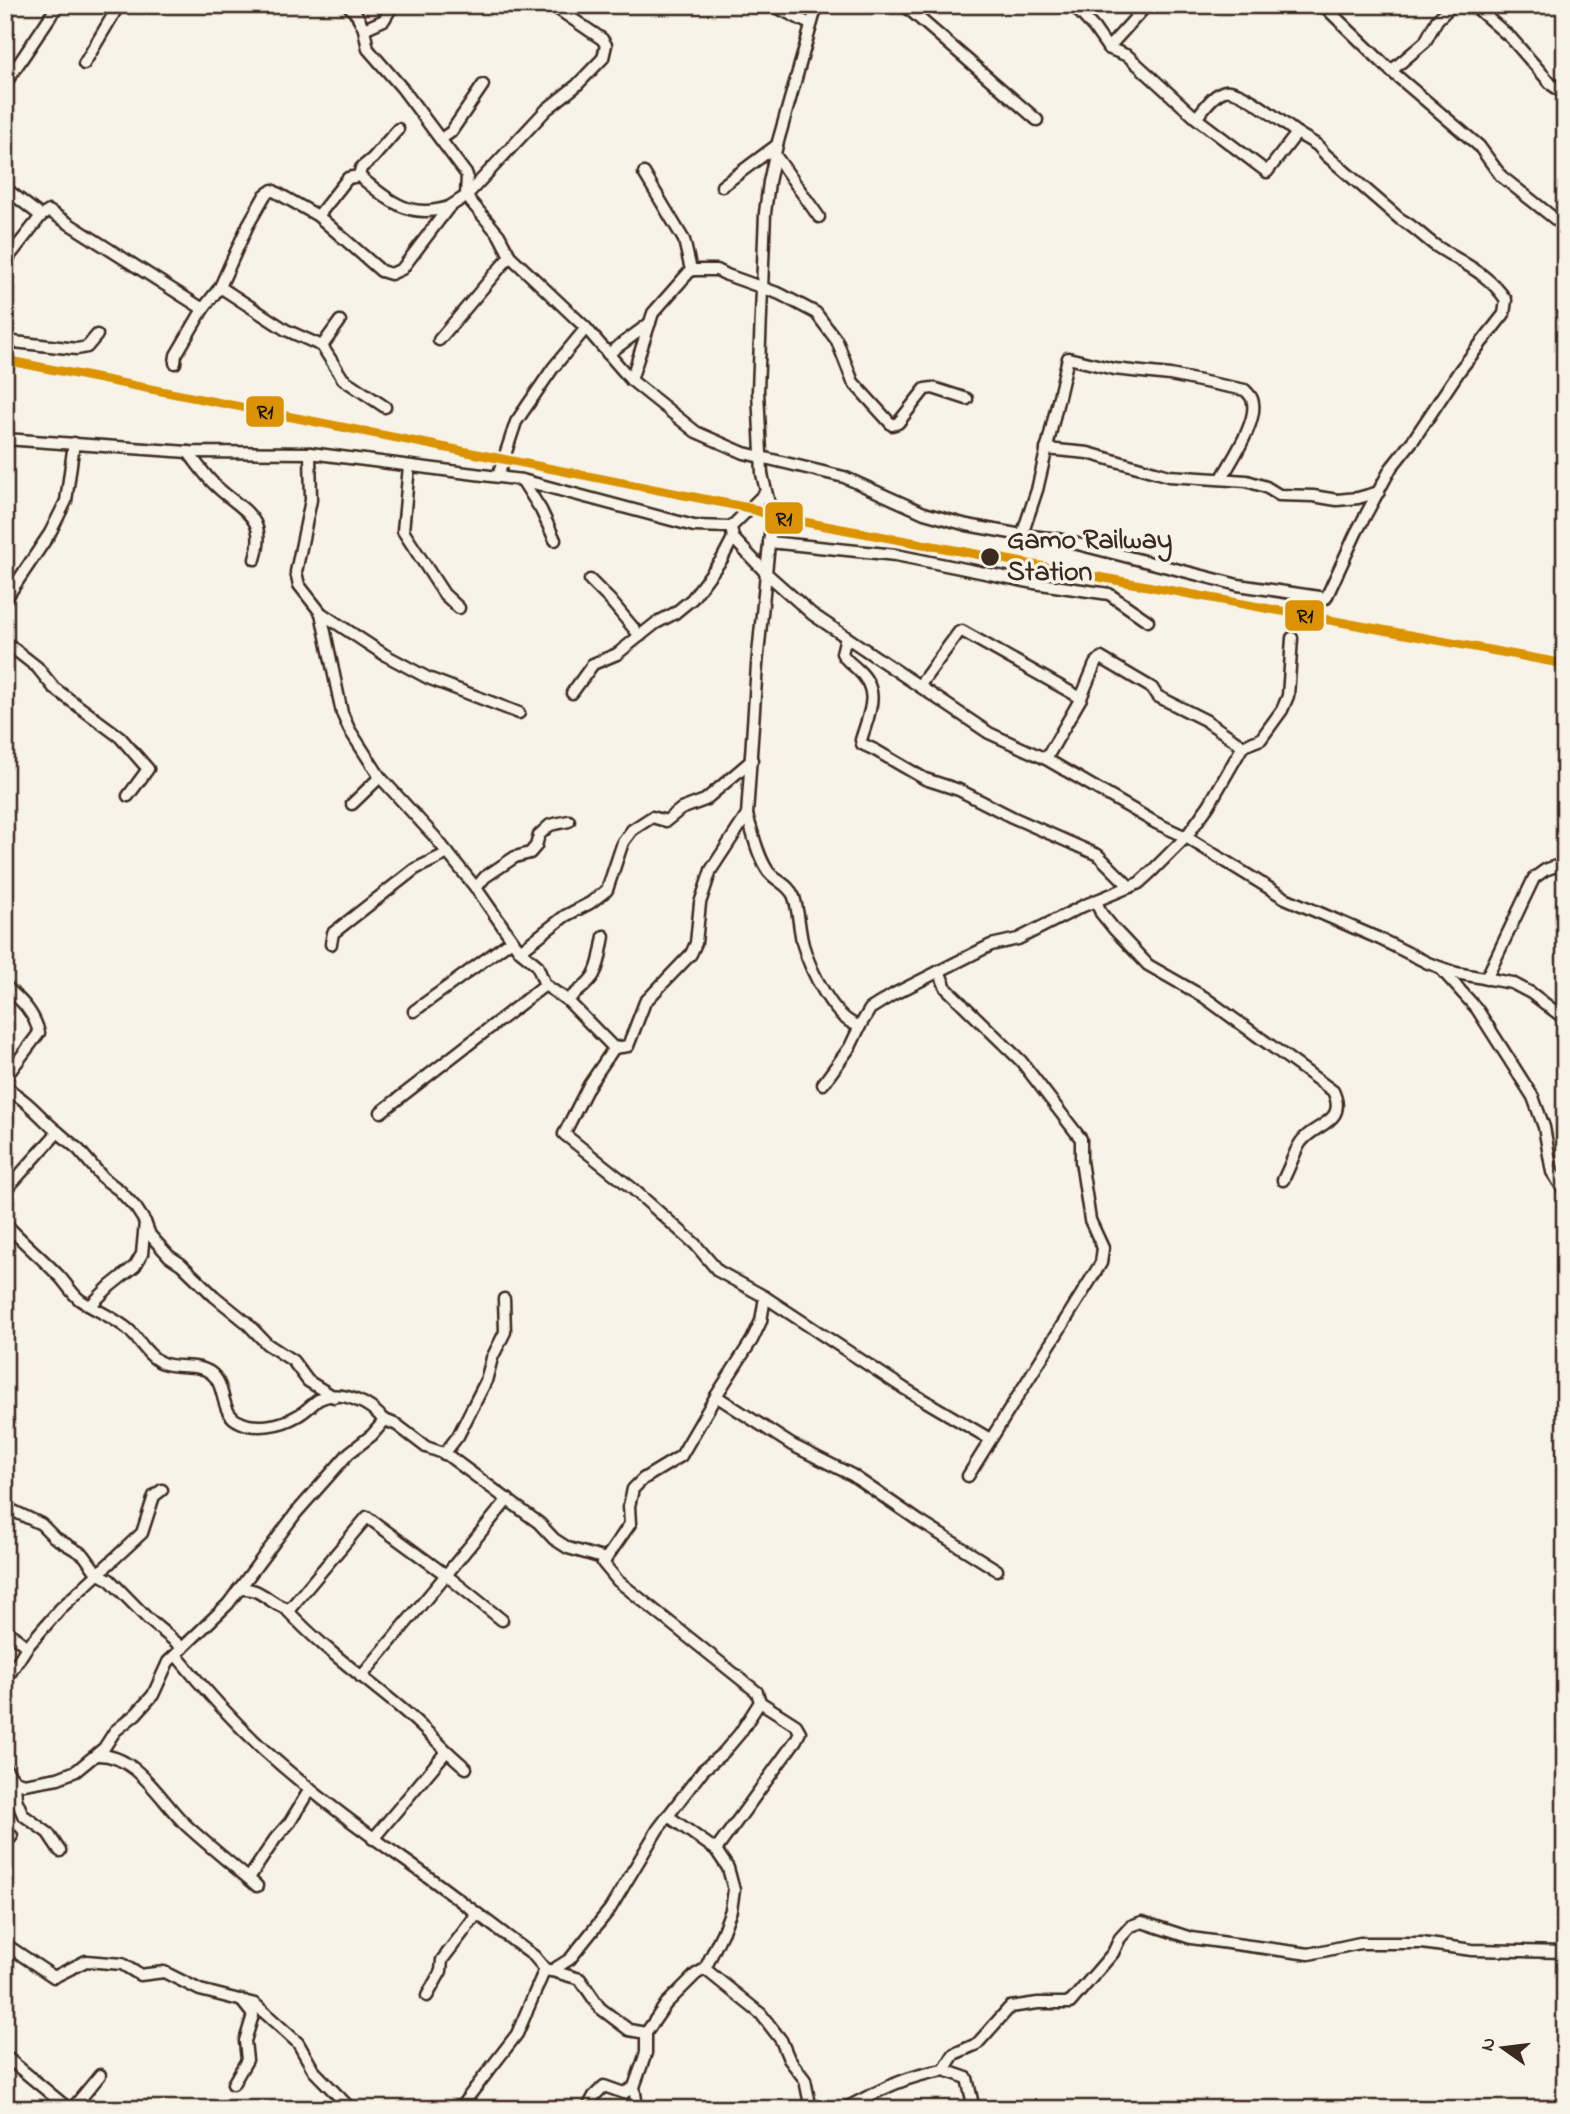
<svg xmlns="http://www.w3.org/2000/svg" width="1570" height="2114" viewBox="0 0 1570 2114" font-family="'Indie Flower',sans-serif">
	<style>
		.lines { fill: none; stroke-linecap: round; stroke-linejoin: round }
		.street-casing { stroke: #3b2a1e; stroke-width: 15 }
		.street { stroke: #f7f3e8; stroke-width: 10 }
		.rail-1-casing { stroke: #f7f3e8; stroke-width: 14 }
		.rail-1 { stroke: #db9304; stroke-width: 9 }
		.stop-dot { fill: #3b2a1e; stroke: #f7f3e8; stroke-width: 2.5 }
		.labels { text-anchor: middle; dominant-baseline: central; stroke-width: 7; stroke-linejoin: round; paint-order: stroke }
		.stop-label { font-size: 28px; font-weight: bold; fill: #3b2a1e; stroke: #f7f3e8; text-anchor: start }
		.line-badge { stroke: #f7f3e8; stroke-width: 2.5 }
		.pale-badge-label { font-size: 19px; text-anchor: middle; font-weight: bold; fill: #111 }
	</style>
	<rect width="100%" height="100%" fill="#f7f3e8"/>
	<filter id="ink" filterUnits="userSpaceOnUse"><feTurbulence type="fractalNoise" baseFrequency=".0143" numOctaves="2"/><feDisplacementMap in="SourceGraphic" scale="14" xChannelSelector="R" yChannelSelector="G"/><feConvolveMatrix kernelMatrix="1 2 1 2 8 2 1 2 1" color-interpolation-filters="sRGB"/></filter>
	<g filter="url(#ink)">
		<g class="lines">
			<defs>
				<g id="street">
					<path d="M348 5 357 15 364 29 368 49 402 88 467 175 466 196 499 235 510 256 586 328 631 380 696 432 744 453 844 477 924 513 967 525 1022 535 1058 539 1238 585 1326 598 1356 533 1391 468 1414 439 1460 370 1504 314 1506 300C1488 273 1462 263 1436 246 1423 237 1414 226 1400 219L1326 155 1317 145 1297 133"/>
					<polyline points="772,5 810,24"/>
					<polyline points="817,5 777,145 769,182 765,213 758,391 762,474 772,516 766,573 812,614 989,733 1046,759 1156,823 1186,837 1285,898 1380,939 1428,963 1456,973 1512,983 1531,993 1565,1019"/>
					<polyline points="904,5 1037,120"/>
					<path d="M1073 5 1094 28 1108 48 1128 56 1196 118 1267 172 1297 133C1284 124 1240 87 1225 91 1213 94 1204 109 1196 118"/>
					<polyline points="1323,5 1391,71 1479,146 1501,176 1565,227"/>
					<polyline points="1473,5 1511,38 1552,85 1565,94"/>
					<polyline points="364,29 384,20 393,5"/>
					<polyline points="1108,48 1147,5"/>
					<polyline points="84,64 119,5"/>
					<polyline points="1391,71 1425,42 1437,20 1452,5"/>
					<polyline points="5,84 58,5"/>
					<polyline points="441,139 451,132 483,85"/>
					<polyline points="775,155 819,217"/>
					<polyline points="644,173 684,240 691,270 717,270 727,275 780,294 816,313 837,341 853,382 892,425 898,423 925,389 933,388 967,399"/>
					<polyline points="359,176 361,168 373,158 398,129"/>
					<polyline points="722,186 777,145"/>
					<polyline points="5,188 41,216 5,262"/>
					<polyline points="41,216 49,211 203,309"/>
					<path d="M318 216 348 178 359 176C389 200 408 220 449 207"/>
					<polyline points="220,287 286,330 322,346 343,379 385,407"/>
					<polyline points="439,340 510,256"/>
					<polyline points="5,341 77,349 87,347 97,335"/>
					<polyline points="322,346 340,321"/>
					<polyline points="608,354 650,323"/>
					<polyline points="175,363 176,355 203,309 220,287 248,225 265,195 272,190 318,216 381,271 391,274 402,269 449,207 466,196 547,109 576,86 603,58 606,45 602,39 552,5"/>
					<polyline points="631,380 653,313 691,270"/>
					<polyline points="5,439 188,452 310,453 522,480 694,526 731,527"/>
					<polyline points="1046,449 1088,453 1169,476 1247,481 1266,487 1279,495 1313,496 1337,500 1358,498 1379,492"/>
					<path d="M188 452C196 462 204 474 213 483 239 510 269 514 255 559"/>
					<polyline points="310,453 311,500 296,572 299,585 321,613 342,713 349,729 380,777 434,836 476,888 520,951 537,965 545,985 567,1000 614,1048 589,1085 564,1134 633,1189 695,1244 718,1271 765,1297 905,1389 990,1439"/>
					<polyline points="409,466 403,531 444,594 459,608"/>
					<polyline points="498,476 516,422 553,368 586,328"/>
					<polyline points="522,480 541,510 555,540"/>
					<path d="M1022 535 1037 490 1068 358 1114 369 1170 375 1245 390C1248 393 1251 396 1252 399 1260 419 1231 461 1222 478"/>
					<polyline points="769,542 896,555 1034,583 1109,594 1148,621"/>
					<polyline points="590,580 610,600 640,636"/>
					<polyline points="5,600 50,533 66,501 74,443"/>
					<polyline points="321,613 385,655 428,678 519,713"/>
					<path d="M846 637 842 653C846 661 851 663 857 669 882 691 869 713 861 740L862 744 875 750 925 779 959 790 1012 817 1098 855 1130 887"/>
					<polyline points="5,642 37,667 54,688 120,737 148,769 128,796"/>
					<polyline points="919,686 959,632 962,631 1081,698"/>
					<polyline points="572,693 593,664 617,654 656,623 675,613 692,599 722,559 733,538"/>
					<polyline points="1046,759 1081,698 1095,664 1101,658 1152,688 1157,696 1205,720 1243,746"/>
					<polyline points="352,804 380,777"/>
					<path d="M747 815C753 833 757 855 768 871 775 881 789 884 794 897 799 913 799 930 803 945 810 969 834 1021 860 1026L870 1009 894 994 991 945 1018 939 1083 906 1139 883 1152 871 1186 837 1209 805 1243 746 1261 739 1282 710 1288 696 1292 638"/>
					<polyline points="476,888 485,877 515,857 530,853 536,846 539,835 550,825 569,821"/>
					<path d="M1096 901 1101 913 1114 929 1148 965 1204 997 1333 1091C1349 1125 1311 1123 1299 1145 1293 1156 1289 1169 1283 1180"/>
					<polyline points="331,944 333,933 415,869 448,853"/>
					<polyline points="520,951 565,916 590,903 607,890 623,842 632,830 652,817 666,821 681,809 705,800 752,760"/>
					<polyline points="1440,968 1477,1009 1533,1097 1544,1127 1552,1172 1565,1192"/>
					<polyline points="939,971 946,988 1021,1061 1081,1139 1081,1161 1090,1220 1103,1248 1101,1263 968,1476"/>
					<polyline points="1486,979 1534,878 1545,870 1556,866 1565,871"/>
					<path d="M5 986C21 1000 34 1012 39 1033L5 1078"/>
					<path d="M567 1000C598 977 597 974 604 936"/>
					<polyline points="414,1011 512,940"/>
					<polyline points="614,1048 628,1046 645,1002 691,954 696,943 700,903 711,870 747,815 757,665 766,573 733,538 731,527 765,493"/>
					<path d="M5 1084C10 1092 16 1094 23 1100 36 1110 45 1122 58 1132L5 1191"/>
					<polyline points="823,1084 850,1047 860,1026"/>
					<polyline points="381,1112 545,985"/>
					<polyline points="58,1132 79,1150 103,1178 119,1190 136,1208 145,1222 142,1254 135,1266 110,1286 91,1305"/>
					<polyline points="145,1222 150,1235 169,1256 181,1264 214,1296 246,1322 267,1344 293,1361 308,1381 334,1397"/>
					<path d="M5 1223C22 1242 42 1258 59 1276 66 1283 72 1294 80 1300 96 1311 116 1318 130 1331 141 1342 146 1354 160 1362 175 1370 197 1362 211 1373 227 1385 219 1414 240 1422 256 1430 282 1425 297 1416 305 1412 311 1405 318 1400 339 1388 372 1403 384 1421"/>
					<polyline points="716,1396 792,1445 852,1475 919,1521 997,1570"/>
					<polyline points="444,1454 458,1436 486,1381 492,1358 505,1332 504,1299"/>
					<polyline points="5,1507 41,1524 54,1537 84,1555 97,1573 110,1580 148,1619 183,1648"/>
					<path d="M238 1590C260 1584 271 1607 290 1609"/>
					<polyline points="502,1620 446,1575 508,1499"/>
					<polyline points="5,1629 27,1647 5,1681"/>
					<polyline points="27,1647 60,1609 142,1533 154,1496 162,1490"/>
					<path d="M176 1655C203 1688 232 1720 263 1749 308 1790 356 1826 406 1861 449 1891 491 1925 534 1956L545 1969 580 1979 600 2008 629 2030 646 2033 666 2004 696 1974 705 1969 723 1931 731 1910 734 1890 728 1868 716 1850 668 1816"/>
					<path d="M361 1677 446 1575 367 1517 288 1611C323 1649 364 1677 403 1710 425 1728 444 1750 466 1768"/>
					<path d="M96 1755C137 1753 161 1802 187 1826 210 1847 234 1866 257 1886"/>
					<polyline points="5,1768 15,1781 16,1799 23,1815 48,1833 60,1851"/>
					<polyline points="15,1781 24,1784 58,1778 76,1771 104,1748 115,1731 136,1714 153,1695 168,1662 228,1604 296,1513 349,1453 372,1435 385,1420 397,1425 426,1447 446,1454 539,1523 554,1539 568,1548 606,1559"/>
					<polyline points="373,1839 446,1752"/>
					<polyline points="5,1844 12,1836"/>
					<polyline points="716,1850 796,1740 800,1732 796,1725 760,1702"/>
					<polyline points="249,1878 275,1839 290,1822 310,1789"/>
					<polyline points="5,1944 54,1977 86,1961 122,1964 140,1975 164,1972 200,1990 255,2004 298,2043 314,2071 351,2109"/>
					<polyline points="705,1969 761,2014 781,2040 789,2059 805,2080 811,2109"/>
					<polyline points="551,1971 570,1959 610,1909 658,1829 703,1770 724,1752 740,1733 760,1702 757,1692 618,1581 603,1563 630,1524 629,1506 633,1489 643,1479 681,1456 716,1396 752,1340 761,1321 765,1297"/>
					<polyline points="427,1996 441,1971 442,1960 477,1914"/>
					<polyline points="5,2056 69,2109"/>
					<polyline points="944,2070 967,2078 974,2109"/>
					<polyline points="233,2084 247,2060 245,2041 253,2015 241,2000"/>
					<polyline points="72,2109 100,2075"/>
					<polyline points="459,2109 517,2034 545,1969"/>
					<polyline points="587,2109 594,2096 604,2086 624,2093 634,2087"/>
					<polyline points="634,2109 637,2106 634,2087 646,2053 646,2033"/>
					<path d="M844 2109C878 2091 905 2076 944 2070L954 2054 977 2044 1010 2007 1038 2003H1070L1113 1953 1120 1938 1131 1926 1142 1922 1191 1938 1309 1954 1360 1943H1422L1472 1950 1565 1952"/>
				</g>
			</defs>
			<!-- street casing -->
			<use href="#street" class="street-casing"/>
			<!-- street -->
			<use href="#street" class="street"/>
			<defs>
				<polyline id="rail-1" points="5,360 749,508 772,516 1565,664"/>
			</defs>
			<!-- rail-1 casing -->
			<use href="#rail-1" class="rail-1-casing"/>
			<!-- rail-1 -->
			<use href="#rail-1" class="rail-1"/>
		</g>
	</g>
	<!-- markers -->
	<circle class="stop-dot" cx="990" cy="557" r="10"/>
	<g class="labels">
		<!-- stop labels -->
		<g class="stop-label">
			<text x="1007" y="541">Gamo Railway<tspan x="1007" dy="32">Station</tspan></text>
		</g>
	</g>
	<g class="line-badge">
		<rect x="245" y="395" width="40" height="33" rx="7" fill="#db9304"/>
		<rect x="764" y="501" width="40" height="34" rx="7" fill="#db9304"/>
		<rect x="1284" y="599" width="41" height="33" rx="7" fill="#db9304"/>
	</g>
	<g class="pale-badge-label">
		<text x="265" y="418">R1</text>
		<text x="784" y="525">R1</text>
		<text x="1305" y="622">R1</text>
	</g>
	<!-- margin -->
	<rect width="1570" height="2114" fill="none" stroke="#f7f3e8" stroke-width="28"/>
	<rect x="14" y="14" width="1542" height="2086" fill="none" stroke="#3b2a1e" stroke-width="2.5" filter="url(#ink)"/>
	<!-- north arrow -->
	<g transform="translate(1503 2048) rotate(284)" stroke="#f7f3e8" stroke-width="5" paint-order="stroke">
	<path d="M0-5L12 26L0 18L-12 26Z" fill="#3b2a1e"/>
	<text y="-10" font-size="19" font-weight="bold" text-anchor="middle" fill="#3b2a1e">N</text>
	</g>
</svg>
